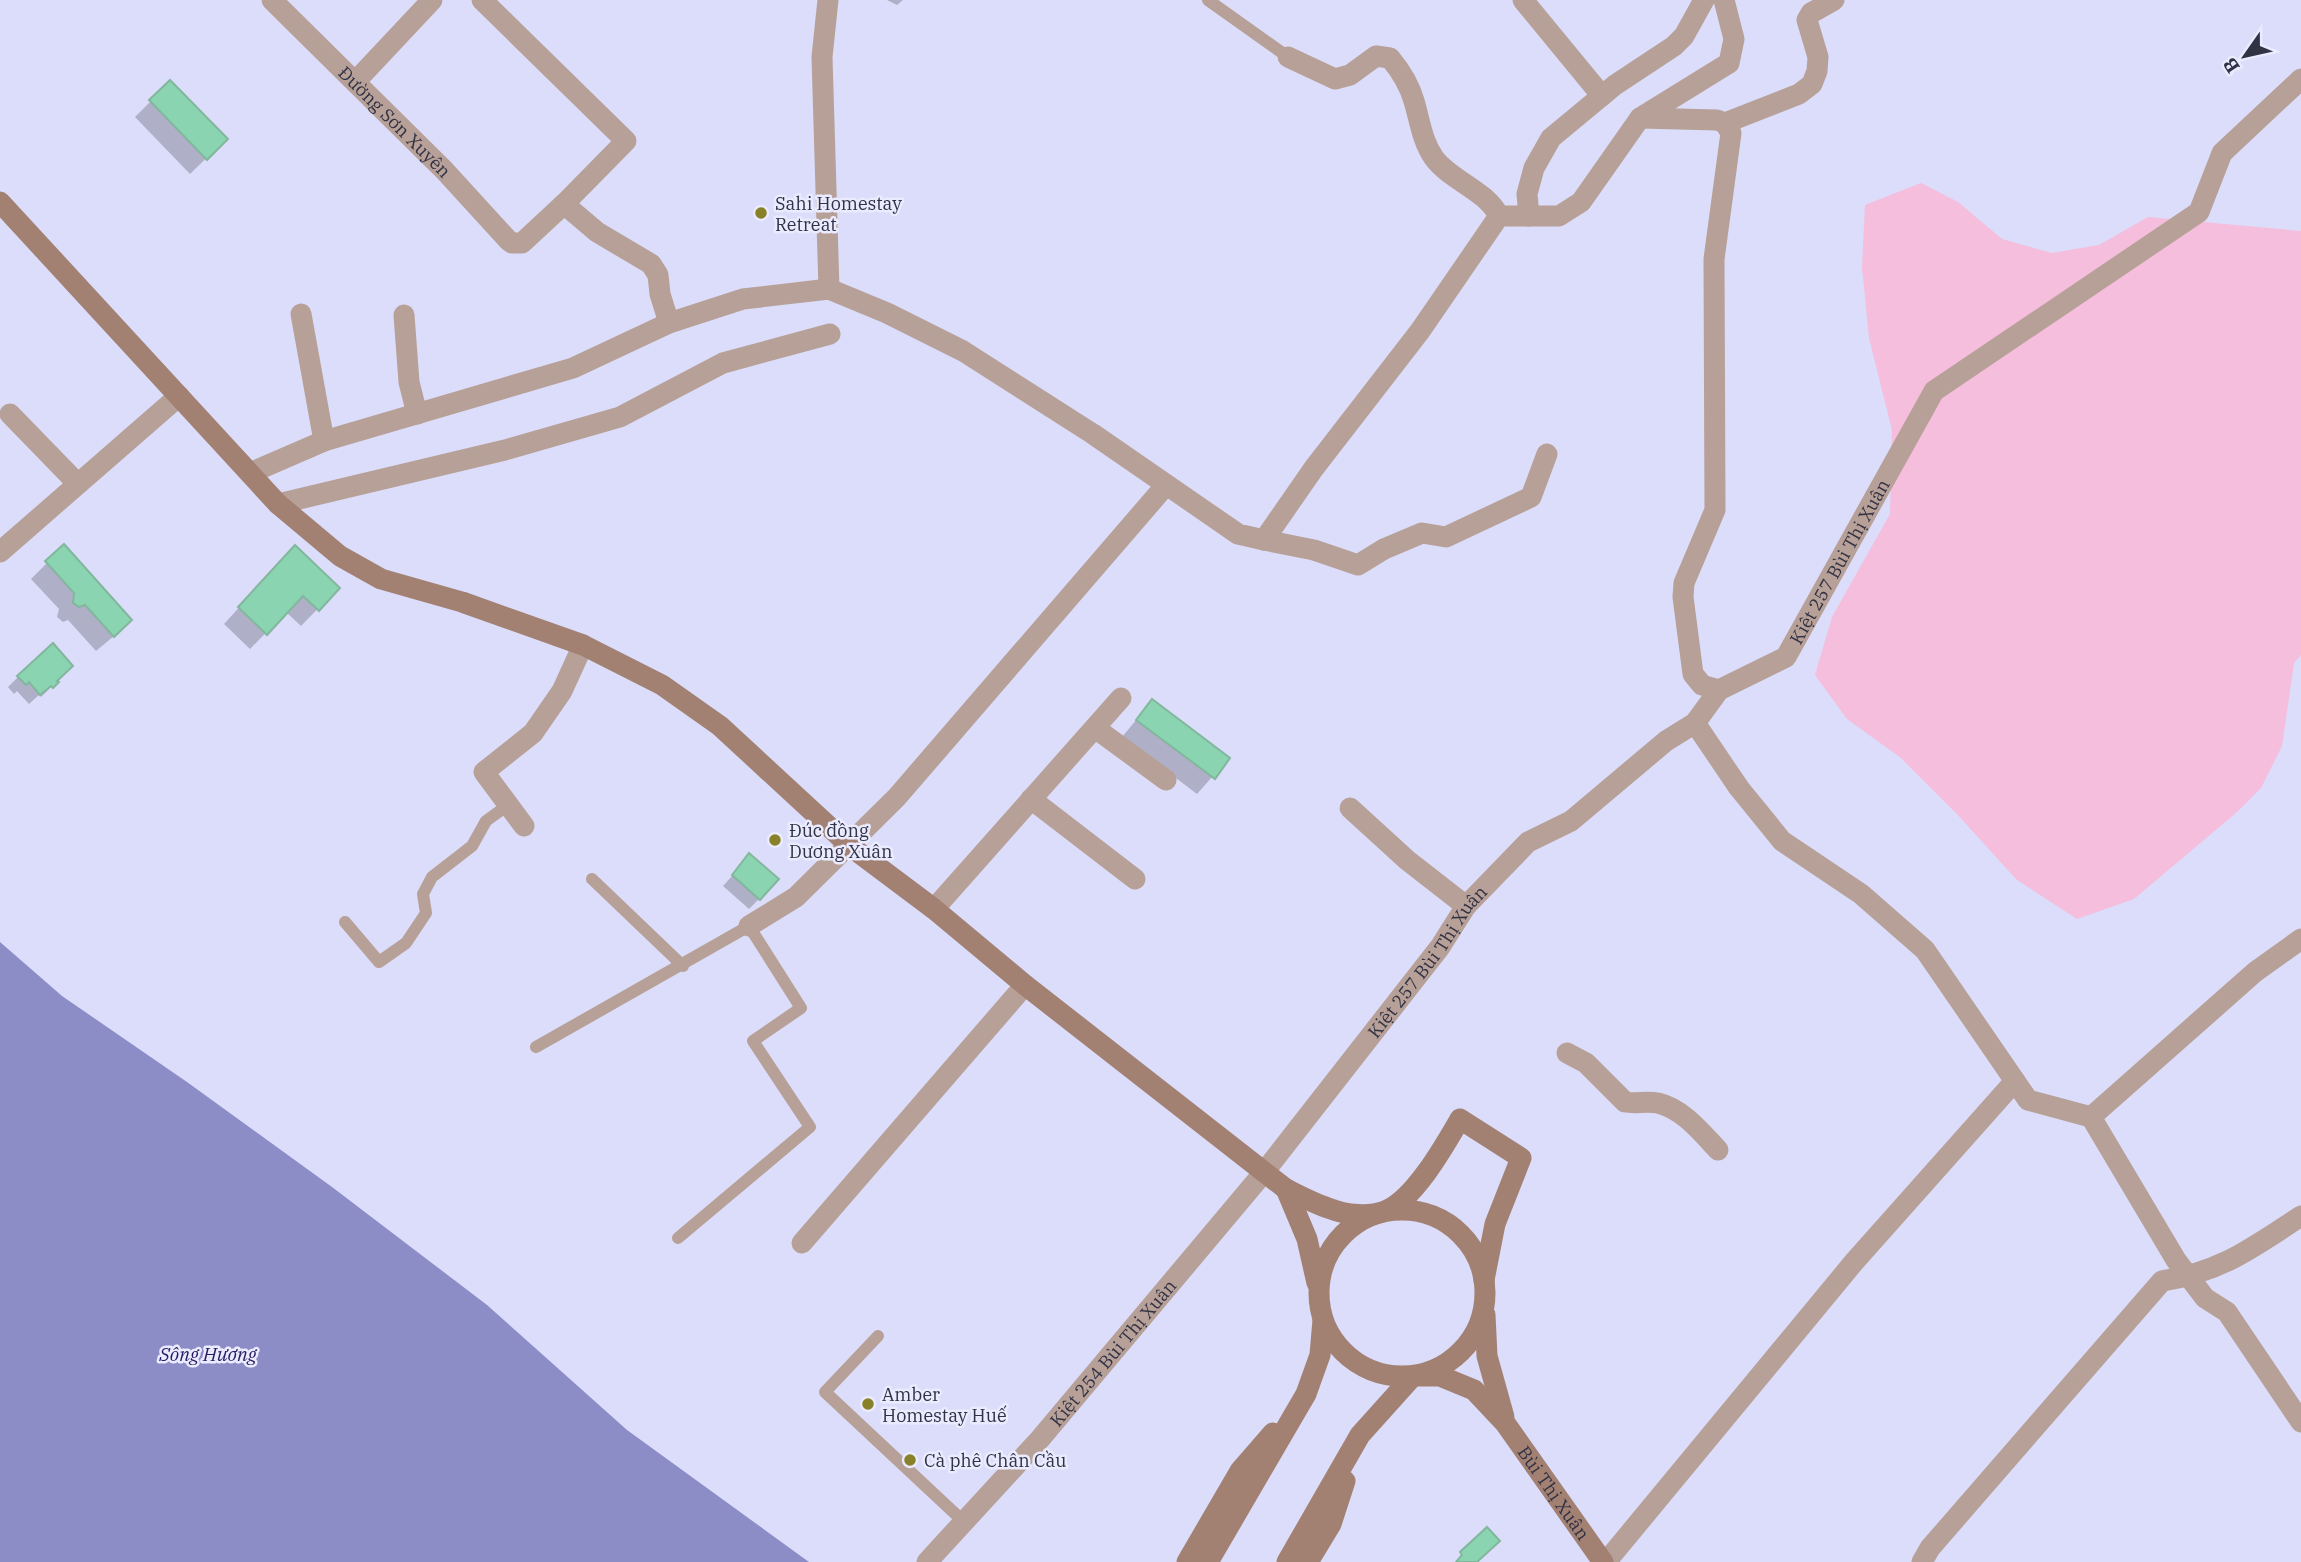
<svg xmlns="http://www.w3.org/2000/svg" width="2301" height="1562" viewBox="0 0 2301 1562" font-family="'IBM Plex Serif',serif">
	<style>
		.green { fill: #f4bedc }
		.water { fill: #8c8cc7 }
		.shadow { fill: #0003 }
		.building { fill: #8bd4b2; stroke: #82b79d; stroke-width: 2 }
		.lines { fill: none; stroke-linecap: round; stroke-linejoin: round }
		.lane { stroke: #b7a097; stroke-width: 12 }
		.street { stroke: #b7a097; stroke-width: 21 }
		.secondary { stroke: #a28173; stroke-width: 21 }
		.poi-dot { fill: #898128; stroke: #eaebff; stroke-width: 2.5 }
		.labels { text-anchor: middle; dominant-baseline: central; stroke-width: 5; stroke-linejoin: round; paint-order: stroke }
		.street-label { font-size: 18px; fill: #323245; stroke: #eaebff }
		.poi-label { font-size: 18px; fill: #323245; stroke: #eaebff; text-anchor: start }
		.water-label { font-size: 19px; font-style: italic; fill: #281d63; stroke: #eaebff }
	</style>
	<rect width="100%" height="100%" fill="#dbddfa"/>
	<!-- green -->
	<polygon class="green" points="1921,183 1958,202 2002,239 2052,253 2099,245 2148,217 2301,231 2301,655 2294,663 2282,746 2261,788 2237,812 2134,899 2077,919 2017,880 1956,813 1901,758 1847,719 1815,675 1832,617 1890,514 1892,430 1869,338 1862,267 1865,205"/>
	<!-- water -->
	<polygon class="water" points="0,942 62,996 187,1082 332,1187 487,1305 627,1430 809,1562 0,1562"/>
	<!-- shadow -->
	<g class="shadow">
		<polygon points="887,0 903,0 897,5"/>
		<polygon points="170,82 226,139 190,174 135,117"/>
		<polygon points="47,563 114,636 96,651 68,620 63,622 57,617 59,609 31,579"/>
		<polygon points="279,564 338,588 301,626 286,612 250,649 224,624"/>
		<polygon points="18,677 56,682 41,697 39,695 29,704 17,691 14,694 8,687"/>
		<polygon points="1152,701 1228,759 1197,794 1122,737"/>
		<polygon points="743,864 759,899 749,909 723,886"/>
	</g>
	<!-- building -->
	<g class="building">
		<polygon points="170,80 228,139 207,160 149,100"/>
		<polygon points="64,544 132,620 114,637 85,605 79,607 73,603 74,593 45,561"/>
		<polygon points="295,545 340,588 319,611 303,596 267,635 238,607"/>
		<polygon points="53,643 73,666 57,681 59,682 53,688 51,686 40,695 29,682 26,685 17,676"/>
		<polygon points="1152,699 1230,758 1215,779 1136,720"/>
		<polygon points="749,853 779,879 760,900 732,875"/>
		<polygon points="1487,1527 1500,1541 1477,1562 1456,1562 1462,1555 1460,1552"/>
	</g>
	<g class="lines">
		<!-- lane -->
		<g class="lane">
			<polyline points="1208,0 1288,57"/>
			<polyline points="592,879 683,966"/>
			<polyline points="345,922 379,962 406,943 426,913 423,894 432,877 472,846 486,821 508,805"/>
			<polyline points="536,1047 749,926 801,1008 753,1041 810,1127 678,1238"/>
			<polyline points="878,1336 825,1392 964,1522"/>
		</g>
		<!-- street -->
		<g class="street">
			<path id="s1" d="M272 0 444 170 508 240 512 243H522L564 204 626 141 482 0"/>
			<polyline points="828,0 822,57 829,289"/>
			<polyline points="1523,0 1602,96"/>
			<path d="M1288 57 1335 79 1350 75 1376 56 1390 58C1400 70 1410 87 1414 101 1420 121 1422 141 1434 158 1451 181 1486 190 1499 216"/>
			<polyline points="355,82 432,0"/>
			<polyline points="1640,118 1717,120 1725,123 1731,133 1714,259 1715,510 1684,583 1683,597 1693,674 1702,685 1719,690"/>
			<polyline points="1725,123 1799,94 1812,84 1817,71 1818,57 1807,20 1811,13 1834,0"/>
			<polyline points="564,204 597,232 651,264 658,275 660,294 669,323"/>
			<polyline points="1529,216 1527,194 1534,168 1551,138 1615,85 1674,46 1684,36 1704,0"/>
			<polyline points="301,314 324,441"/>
			<polyline points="404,315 409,382 417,414"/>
			<polyline points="10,414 78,484"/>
			<polyline points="250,473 324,441 573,368 669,323 743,299 829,289 887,313 963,351 1093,434 1238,534 1264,540 1314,468 1420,331 1499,216 1559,216 1581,202 1640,118 1729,63 1734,39 1724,0"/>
			<polyline points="278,504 505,450 620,417 723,363 830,334"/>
			<polyline points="1264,540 1314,550 1358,565 1384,549 1422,533 1446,537 1531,497 1547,454"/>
			<polyline points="0,552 179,396"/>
			<polyline points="1695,723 1739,788 1782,841 1861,894 1925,950 2028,1100 2091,1117 2176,1260 2205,1298 2227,1312 2301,1422"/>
			<polyline points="1095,728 1166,780"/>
			<polyline points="1031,799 1135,879"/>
			<polyline points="1350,808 1407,860 1466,906"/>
			<polyline points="524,826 484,772 533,733 562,691 583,645"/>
			<polyline points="934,909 1121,698"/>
			<polyline points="749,926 796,897 897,797 1166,485"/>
			<path d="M1567 1053 1586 1063 1625 1102C1636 1104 1646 1101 1658 1103 1683 1109 1701 1132 1718 1150"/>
			<polyline points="2091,1117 2255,972 2301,939"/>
			<polyline points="802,1243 1025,985"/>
			<path id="s2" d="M927 1562 1040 1439 1265 1171 1440 947 1466 906 1528 842 1571 821 1666 741 1695 723 1719 690 1786 657 1934 391 2199 212 2222 153 2301 79"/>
			<polyline points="1606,1562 1854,1262 2015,1081"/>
			<path d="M1922 1562 1930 1548 2162 1281C2221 1272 2252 1248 2301 1216"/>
		</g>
		<!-- secondary -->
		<g class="secondary">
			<path d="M0 202 278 504 340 556 381 579 462 602 583 645 662 685 720 726 850 846 934 909 1025 985 1286 1189C1300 1196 1315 1204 1331 1209 1346 1215 1369 1217 1385 1211 1414 1200 1445 1145 1460 1119L1521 1158 1495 1224 1484 1280"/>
			<polyline points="1286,1189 1307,1239 1317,1283"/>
			<circle cx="1402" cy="1293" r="83"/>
			<polyline points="1485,1315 1487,1356 1504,1417"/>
			<polyline points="1187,1562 1240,1471 1273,1433"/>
			<polyline points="1208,1562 1306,1394 1320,1355 1323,1320"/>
			<path id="s3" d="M1287 1562 1360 1435 1413 1376H1440L1474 1390 1505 1423 1603 1562"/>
			<polyline points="1308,1562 1331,1524 1345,1481"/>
		</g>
	</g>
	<!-- markers -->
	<g class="poi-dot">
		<circle cx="761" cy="213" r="7"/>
		<circle cx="775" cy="840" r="7"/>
		<circle cx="868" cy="1404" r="7"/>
		<circle cx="910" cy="1460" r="7"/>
	</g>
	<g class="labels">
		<!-- street labels -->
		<g class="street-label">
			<text stroke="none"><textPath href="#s1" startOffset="173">Đường Sơn Xuyên</textPath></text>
			<text stroke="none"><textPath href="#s2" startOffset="1370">Kiệt 257 Bùi Thị Xuân</textPath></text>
			<text stroke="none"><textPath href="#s2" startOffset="782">Kiệt 257 Bùi Thị Xuân</textPath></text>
			<text stroke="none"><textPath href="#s2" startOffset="280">Kiệt 254 Bùi Thị Xuân</textPath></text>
			<text stroke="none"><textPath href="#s3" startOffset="420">Bùi Thị Xuân</textPath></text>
		</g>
		<!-- poi labels -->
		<g class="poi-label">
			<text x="775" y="203">Sahi Homestay<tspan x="775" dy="21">Retreat</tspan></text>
			<text x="789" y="830">Đúc đồng<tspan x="789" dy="21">Dương Xuân</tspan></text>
			<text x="882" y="1394">Amber<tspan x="882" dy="21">Homestay Huế</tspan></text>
			<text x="924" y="1460">Cà phê Chân Cầu</text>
		</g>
		<!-- water labels -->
		<g class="water-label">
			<text x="208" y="1354">Sông Hương</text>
		</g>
	</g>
	<!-- north arrow -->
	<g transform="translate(2245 56) rotate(236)" stroke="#eaebff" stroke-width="5" paint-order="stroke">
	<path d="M0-5L12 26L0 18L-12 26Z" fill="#323245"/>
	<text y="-10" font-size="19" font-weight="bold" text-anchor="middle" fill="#323245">B</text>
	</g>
</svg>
